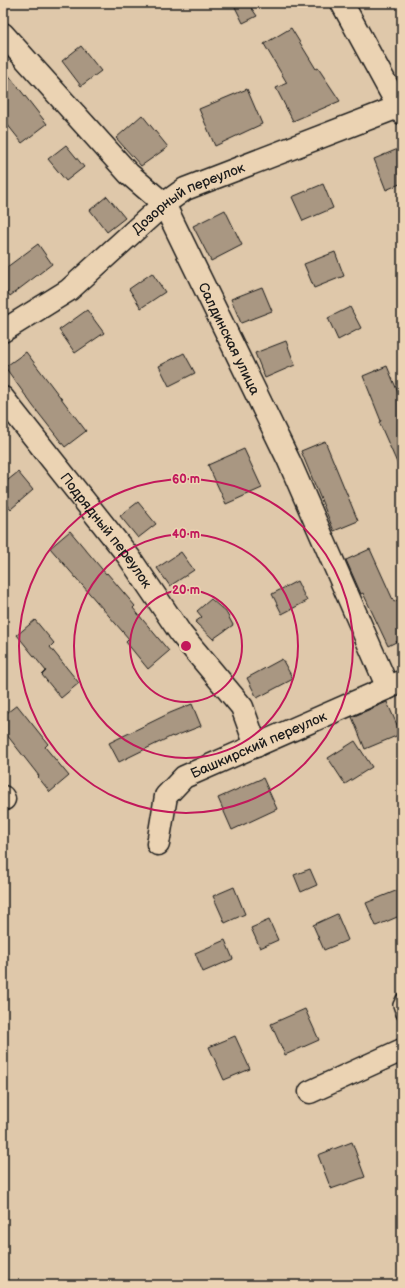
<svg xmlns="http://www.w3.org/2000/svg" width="405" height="1288" viewBox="0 0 405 1288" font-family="'Balsamiq Sans',sans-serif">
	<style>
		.building { fill: #a99782; stroke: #1c1c1c }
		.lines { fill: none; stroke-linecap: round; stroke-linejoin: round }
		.service-casing { stroke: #1c1c1c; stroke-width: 14 }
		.minor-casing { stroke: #1c1c1c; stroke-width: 25 }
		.service { stroke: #ebd3b3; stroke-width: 11 }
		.minor { stroke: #ebd3b3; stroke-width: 22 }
		.ring { fill: none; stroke: #c2185b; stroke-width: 2 }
		.labels { text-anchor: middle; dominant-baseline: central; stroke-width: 3; stroke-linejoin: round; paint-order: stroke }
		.street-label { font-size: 14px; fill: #1c1c1c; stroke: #ebd3b3 }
		.centre { fill: #c2185b; stroke: #ebd3b3; stroke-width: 2 }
		.ring-label { font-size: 12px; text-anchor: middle; font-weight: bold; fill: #c2185b; stroke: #ebd3b3; stroke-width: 3; stroke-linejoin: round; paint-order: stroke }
	</style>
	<rect width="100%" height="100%" fill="#dfc8aa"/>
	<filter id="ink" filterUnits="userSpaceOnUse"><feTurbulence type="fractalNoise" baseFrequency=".025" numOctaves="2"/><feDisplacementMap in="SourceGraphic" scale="8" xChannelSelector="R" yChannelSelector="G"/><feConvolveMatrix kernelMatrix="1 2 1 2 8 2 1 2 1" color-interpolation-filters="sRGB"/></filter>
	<g filter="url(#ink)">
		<!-- building -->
		<g class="building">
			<polygon points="233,3 248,3 257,16 243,23"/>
			<polygon points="291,28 316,69 318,68 340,101 293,121 276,88 287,83 264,44"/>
			<polygon points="81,46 101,71 81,86 62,61"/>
			<polygon points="3,68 47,124 22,143 3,119"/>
			<polygon points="247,89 262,124 215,146 199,109"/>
			<polygon points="142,115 168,147 141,166 116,138"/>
			<polygon points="66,145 84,167 66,181 48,159"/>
			<polygon points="398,149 402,159 402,183 386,190 374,159"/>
			<polygon points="323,184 333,208 303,221 292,197"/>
			<polygon points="107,196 125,218 107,232 90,210"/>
			<polygon points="225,210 242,245 211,261 193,226"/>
			<polygon points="38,244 52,264 10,296 3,287 3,270"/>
			<polygon points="335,252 344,276 314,288 304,264"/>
			<polygon points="152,273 165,292 141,308 129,289"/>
			<polygon points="262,287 272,311 241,323 231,299"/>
			<polygon points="350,307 361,328 338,340 328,318"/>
			<polygon points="87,310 104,333 75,353 59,330"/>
			<polygon points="286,341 295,365 265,378 255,353"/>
			<polygon points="26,352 86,431 65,447 33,406 5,367"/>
			<polygon points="184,353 195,373 169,386 159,366"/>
			<polygon points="387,366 402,402 402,474 379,422 381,421 363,376"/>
			<polygon points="325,441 358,521 334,531 301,451"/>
			<polygon points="244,449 262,488 226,504 208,465"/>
			<polygon points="18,472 33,490 11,509 3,500 3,484"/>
			<polygon points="138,502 156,524 138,538 120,516"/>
			<polygon points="70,531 106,574 107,573 135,606 133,608 169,651 148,669 126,642 129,639 50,548"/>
			<polygon points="370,549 394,602 402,598 402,639 388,646 363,593 361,594 346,560"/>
			<polygon points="181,552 194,570 170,586 157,568"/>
			<polygon points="297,581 307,601 282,614 272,594"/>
			<polygon points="211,599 226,612 233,625 213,639 195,622 202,617 197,611"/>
			<polygon points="35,620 54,643 50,647 79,683 61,698 42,675 46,671 17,635"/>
			<polygon points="282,659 293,679 257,698 247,678"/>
			<polygon points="387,702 401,734 365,749 352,717"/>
			<polygon points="192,704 201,726 173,737 172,736 119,762 109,743 170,713"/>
			<polygon points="17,705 48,744 45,747 69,776 50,792 38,777 39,776 3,730 3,716"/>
			<polygon points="355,741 372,767 345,784 328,758"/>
			<polygon points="263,778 277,809 232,830 218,798"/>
			<polygon points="310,869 317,885 301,892 294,875"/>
			<polygon points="234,887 245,914 225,923 213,896"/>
			<polygon points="398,890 402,900 402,915 376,926 366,903"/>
			<polygon points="337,914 348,940 324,950 313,925"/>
			<polygon points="269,920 278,940 260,948 251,928"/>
			<polygon points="225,940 233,959 203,972 195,953"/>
			<polygon points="305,1009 319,1040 285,1055 271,1024"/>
			<polygon points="235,1036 250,1069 224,1080 209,1047"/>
			<polygon points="352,1142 365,1177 331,1189 318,1155"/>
		</g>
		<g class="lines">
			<defs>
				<polyline id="service" points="402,999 399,1005 402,1014"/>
				<g id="minor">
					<polyline points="342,3 402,113"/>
					<path id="s1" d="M3 34 129 174 164 204 289 461 388 688"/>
					<path id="s2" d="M3 331 69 290 164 204 185 189 398 107"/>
					<path id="s3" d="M3 398 129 557 181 634 242 707 256 746"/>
					<polyline points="3,797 4,799"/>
					<path id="s4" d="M158 844 166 796 184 777 401 682"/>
					<polyline points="310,1092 402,1050"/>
				</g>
			</defs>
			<!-- service casing -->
			<use href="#service" class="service-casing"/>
			<!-- minor casing -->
			<use href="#minor" class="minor-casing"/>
			<!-- service -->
			<use href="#service" class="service"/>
			<!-- minor -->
			<use href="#minor" class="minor"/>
		</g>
	</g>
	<!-- distance rings -->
	<g class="ring">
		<circle cx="186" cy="646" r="56"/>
		<circle cx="186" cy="646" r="112"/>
		<circle cx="186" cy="646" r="167"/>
	</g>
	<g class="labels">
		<!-- street labels -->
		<g class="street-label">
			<text stroke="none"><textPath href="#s2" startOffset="230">Дозорный переулок</textPath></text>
			<text stroke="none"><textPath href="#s1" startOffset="384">Салдинская улица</textPath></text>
			<text stroke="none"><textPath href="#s3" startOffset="168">Подрядный переулок</textPath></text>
			<text stroke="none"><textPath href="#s4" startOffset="156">Башкирский переулок</textPath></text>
		</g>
	</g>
	<circle cx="186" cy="646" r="6" class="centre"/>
	<g class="ring-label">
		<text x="186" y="483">60 m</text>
		<text x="186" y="538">40 m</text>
		<text x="186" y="594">20 m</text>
	</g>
	<!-- margin -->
	<rect width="405" height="1288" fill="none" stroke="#ebd3b3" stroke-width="16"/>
	<rect x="8" y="8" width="389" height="1272" fill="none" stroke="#1c1c1c" stroke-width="1.5" filter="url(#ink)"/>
</svg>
